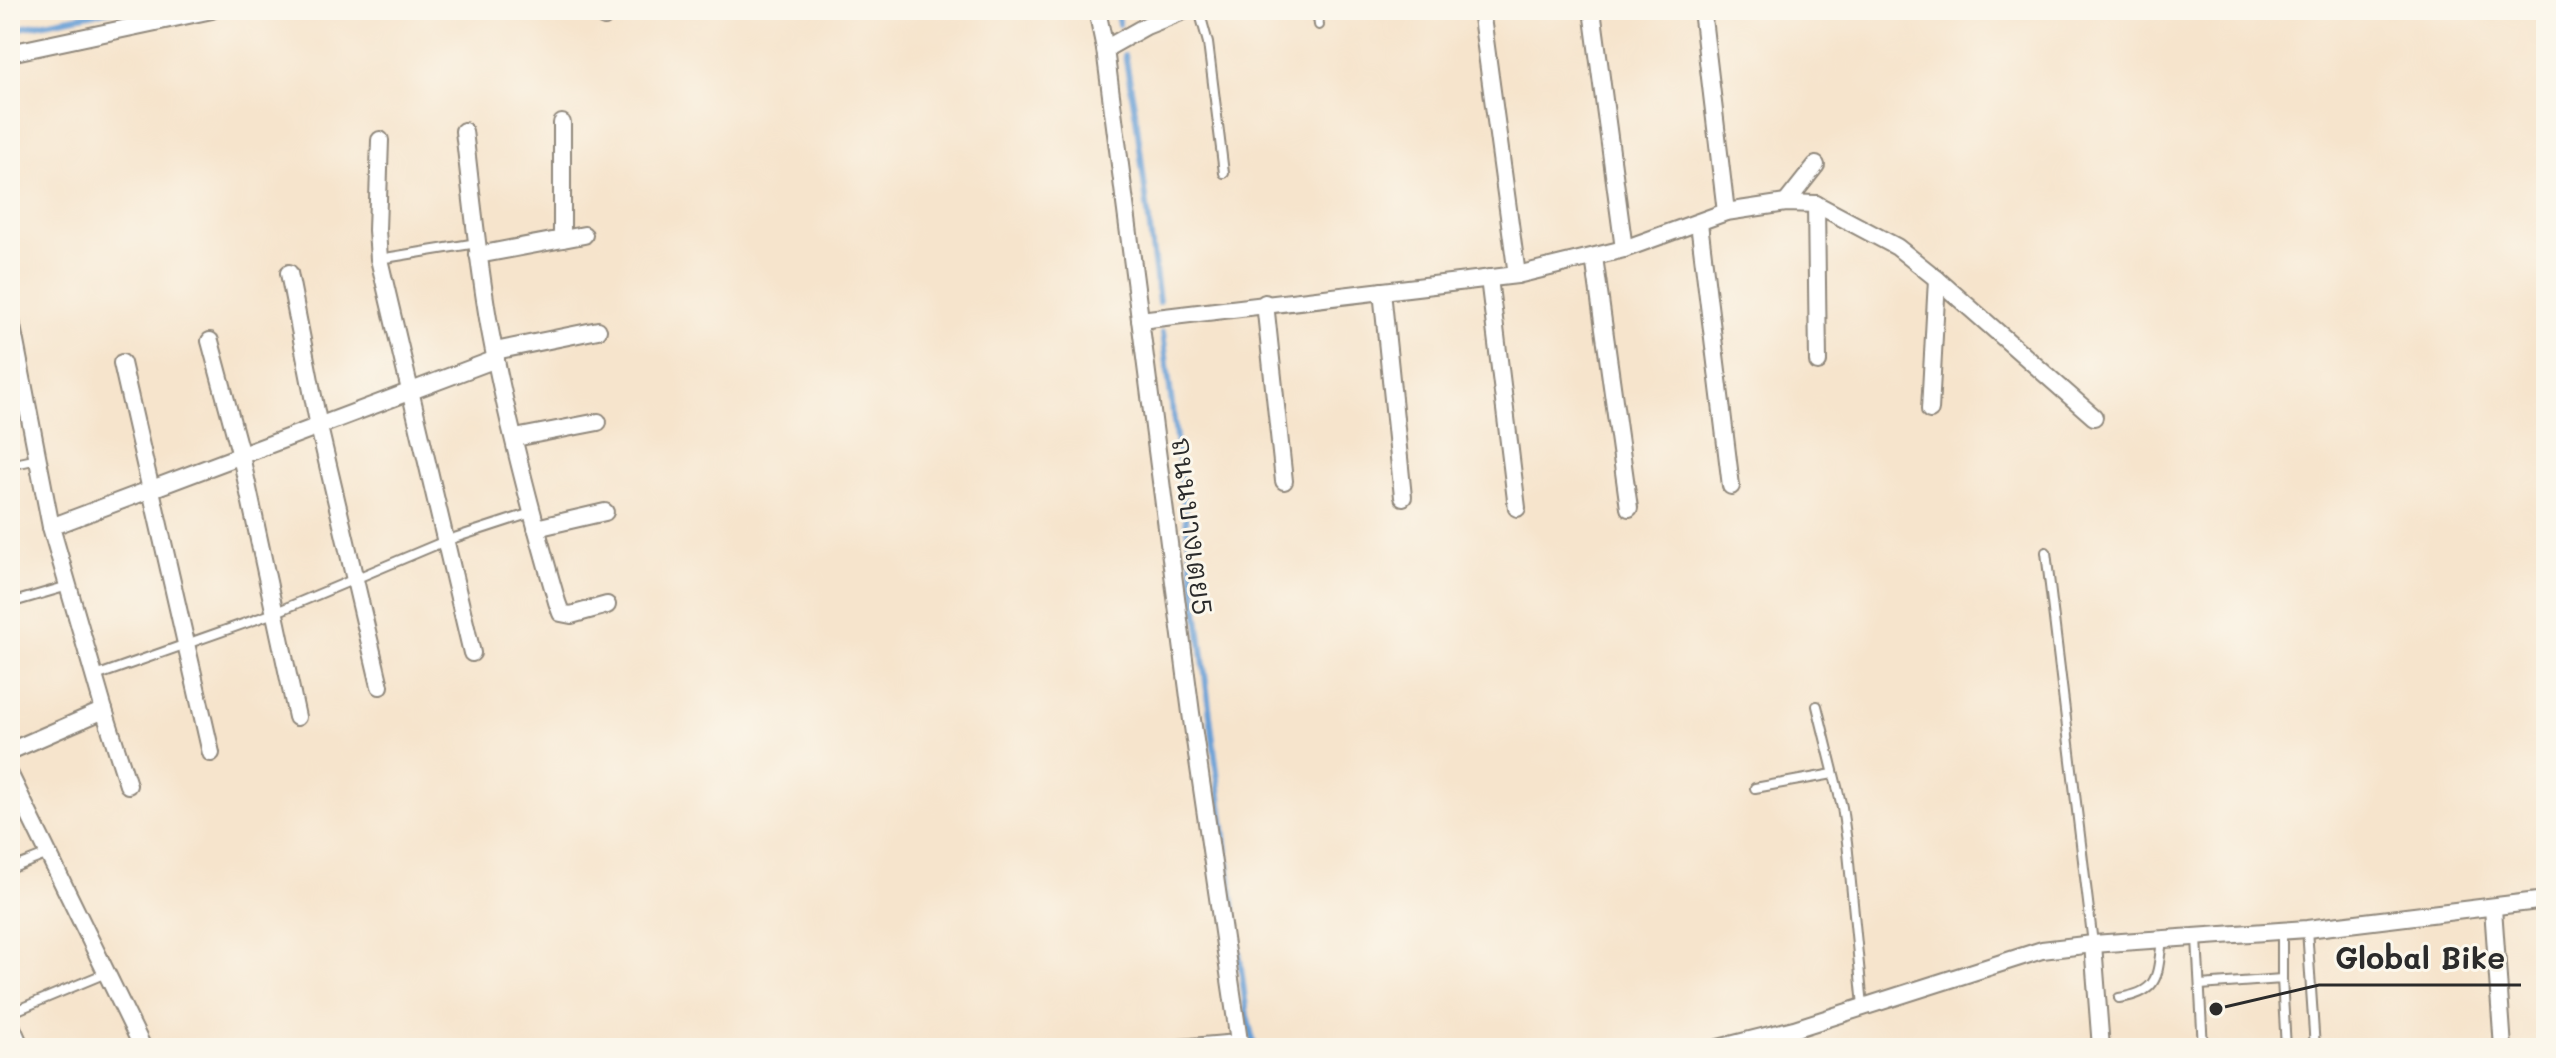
<svg xmlns="http://www.w3.org/2000/svg" width="2556" height="1058" viewBox="0 0 2556 1058" font-family="Mali,'Playpen Sans Thai',sans-serif">
	<style>
		.lines { fill: none; stroke-linecap: round; stroke-linejoin: round }
		.stream { stroke: #679fd5; stroke-width: 6 }
		.service-casing { stroke: #90887c; stroke-width: 12 }
		.minor-casing { stroke: #90887c; stroke-width: 20 }
		.service { stroke: #fff; stroke-width: 8 }
		.minor { stroke: #fff; stroke-width: 16 }
		.labels { text-anchor: middle; dominant-baseline: central; stroke-width: 6; stroke-linejoin: round; paint-order: stroke }
		.street-label { font-size: 28px; fill: #2b2b2b; stroke: #fbf7ec }
		.leader { fill: none; stroke: #2b2b2b; stroke-width: 3 }
		.callout-dot { fill: #2b2b2b; stroke: #fbf7ec; stroke-width: 3 }
		.callout-label { font-size: 30px; text-anchor: middle; font-weight: bold; fill: #2b2b2b; stroke: #fbf7ec; stroke-width: 6; stroke-linejoin: round; paint-order: stroke }
	</style>
	<rect width="100%" height="100%" fill="#fbf7ec"/>
	<filter id="ink" filterUnits="userSpaceOnUse"><feTurbulence type="fractalNoise" baseFrequency=".0125" numOctaves="2"/><feDisplacementMap in="SourceGraphic" scale="16" xChannelSelector="R" yChannelSelector="G"/><feConvolveMatrix kernelMatrix="1 2 1 2 8 2 1 2 1" color-interpolation-filters="sRGB"/></filter>
	<filter id="wash" filterUnits="userSpaceOnUse"><feTurbulence type="fractalNoise" baseFrequency=".006" numOctaves="4" result="noise"/><feDisplacementMap in="SourceGraphic" scale="32" xChannelSelector="R" yChannelSelector="G"/><feGaussianBlur stdDeviation="1.8" result="paint"/><feColorMatrix in="noise" values="0 0 0 0 0 0 0 0 0 0 0 0 0 0 0 0 0 1.4 0 .05"/><feComposite in="paint" operator="in"/></filter>
	<g filter="url(#wash)">
		<rect width="100%" height="100%" fill="#f6e4cc"/>
		<g class="lines">
			<!-- stream -->
			<g class="stream">
				<polyline points="1116,10 1119,24"/>
				<polyline points="10,30 111,10"/>
				<polyline points="1125,55 1136,117 1159,302"/>
				<polyline points="1163,332 1247,1016 1255,1048"/>
			</g>
		</g>
	</g>
	<g filter="url(#ink)">
		<g class="lines">
			<defs>
				<g id="service">
					<polyline points="1199,10 1208,43 1224,173"/>
					<polyline points="1317,10 1319,25"/>
					<polyline points="379,259 477,243"/>
					<polyline points="10,465 38,459"/>
					<polyline points="2046,552 2093,944"/>
					<polyline points="10,603 68,586"/>
					<polyline points="93,677 274,613 445,541 531,513"/>
					<polyline points="1817,706 1842,807 1847,842 1863,1006"/>
					<polyline points="1755,788 1833,774"/>
					<polyline points="10,869 48,854"/>
					<polyline points="2307,929 2315,1048"/>
					<polyline points="2282,932 2282,979"/>
					<polyline points="2197,938 2203,1048"/>
					<polyline points="2200,985 2282,979 2286,1048"/>
					<path d="M2119 998C2160 992 2157 976 2162 940"/>
					<polyline points="10,1013 106,973"/>
				</g>
				<g id="minor">
					<polyline points="599,10 604,17"/>
					<polyline points="1097,10 1105,49 1191,713 1240,1048"/>
					<polyline points="1481,10 1517,275"/>
					<polyline points="1592,10 1624,249"/>
					<polyline points="1702,10 1726,212"/>
					<polyline points="1105,49 1146,26 1186,10"/>
					<polyline points="10,53 212,10"/>
					<polyline points="562,123 562,239"/>
					<path d="M464 131C472 198 478 264 490 330 507 422 531 512 557 602L561 613 571 615 607 605"/>
					<polyline points="380,140 377,230 379,259 472,653"/>
					<polyline points="1786,203 1816,165"/>
					<polyline points="1816,204 1818,362"/>
					<polyline points="1699,223 1731,486"/>
					<polyline points="478,255 584,235"/>
					<polyline points="1594,257 1629,508"/>
					<polyline points="289,273 319,427 380,686"/>
					<polyline points="1489,278 1517,508"/>
					<polyline points="1382,291 1403,497"/>
					<polyline points="1265,303 1284,481"/>
					<polyline points="10,316 51,527 104,710 10,751"/>
					<polyline points="1140,320 1517,275 1624,249 1726,212 1786,203 1816,204 1897,247 1937,279 2094,417"/>
					<polyline points="210,341 241,456 297,717"/>
					<polyline points="495,351 598,330"/>
					<polyline points="122,363 211,753"/>
					<polyline points="1930,410 1937,279"/>
					<polyline points="515,438 598,422"/>
					<polyline points="51,527 496,359"/>
					<polyline points="536,528 605,512"/>
					<polyline points="104,710 128,785"/>
					<polyline points="10,775 143,1048"/>
					<polyline points="2493,908 2503,1048"/>
					<polyline points="2093,944 2101,1048"/>
					<polyline points="10,1023 21,1048"/>
					<polyline points="1179,1048 1238,1043"/>
					<polyline points="1718,1048 1794,1029 2042,950 2093,944 2307,929 2546,900"/>
				</g>
			</defs>
			<!-- service casing -->
			<use href="#service" class="service-casing"/>
			<!-- minor casing -->
			<use href="#minor" class="minor-casing"/>
			<!-- service -->
			<use href="#service" class="service"/>
			<!-- minor -->
			<use href="#minor" class="minor"/>
		</g>
	</g>
	<g class="labels">
		<!-- street labels -->
		<g class="street-label">
			<text transform="translate(1193 526) rotate(83)">ถนนบางเตย5</text>
		</g>
	</g>
	<!-- callouts -->
	<path class="leader" d="M2216 1009L2319 985H2521"/>
	<circle class="callout-dot" cx="2216" cy="1009" r="8"/>
	<g class="callout-label">
		<text x="2420" y="969">Global Bike</text>
	</g>
	<!-- margin -->
	<rect width="2556" height="1058" fill="none" stroke="#fbf7ec" stroke-width="40"/>
</svg>
